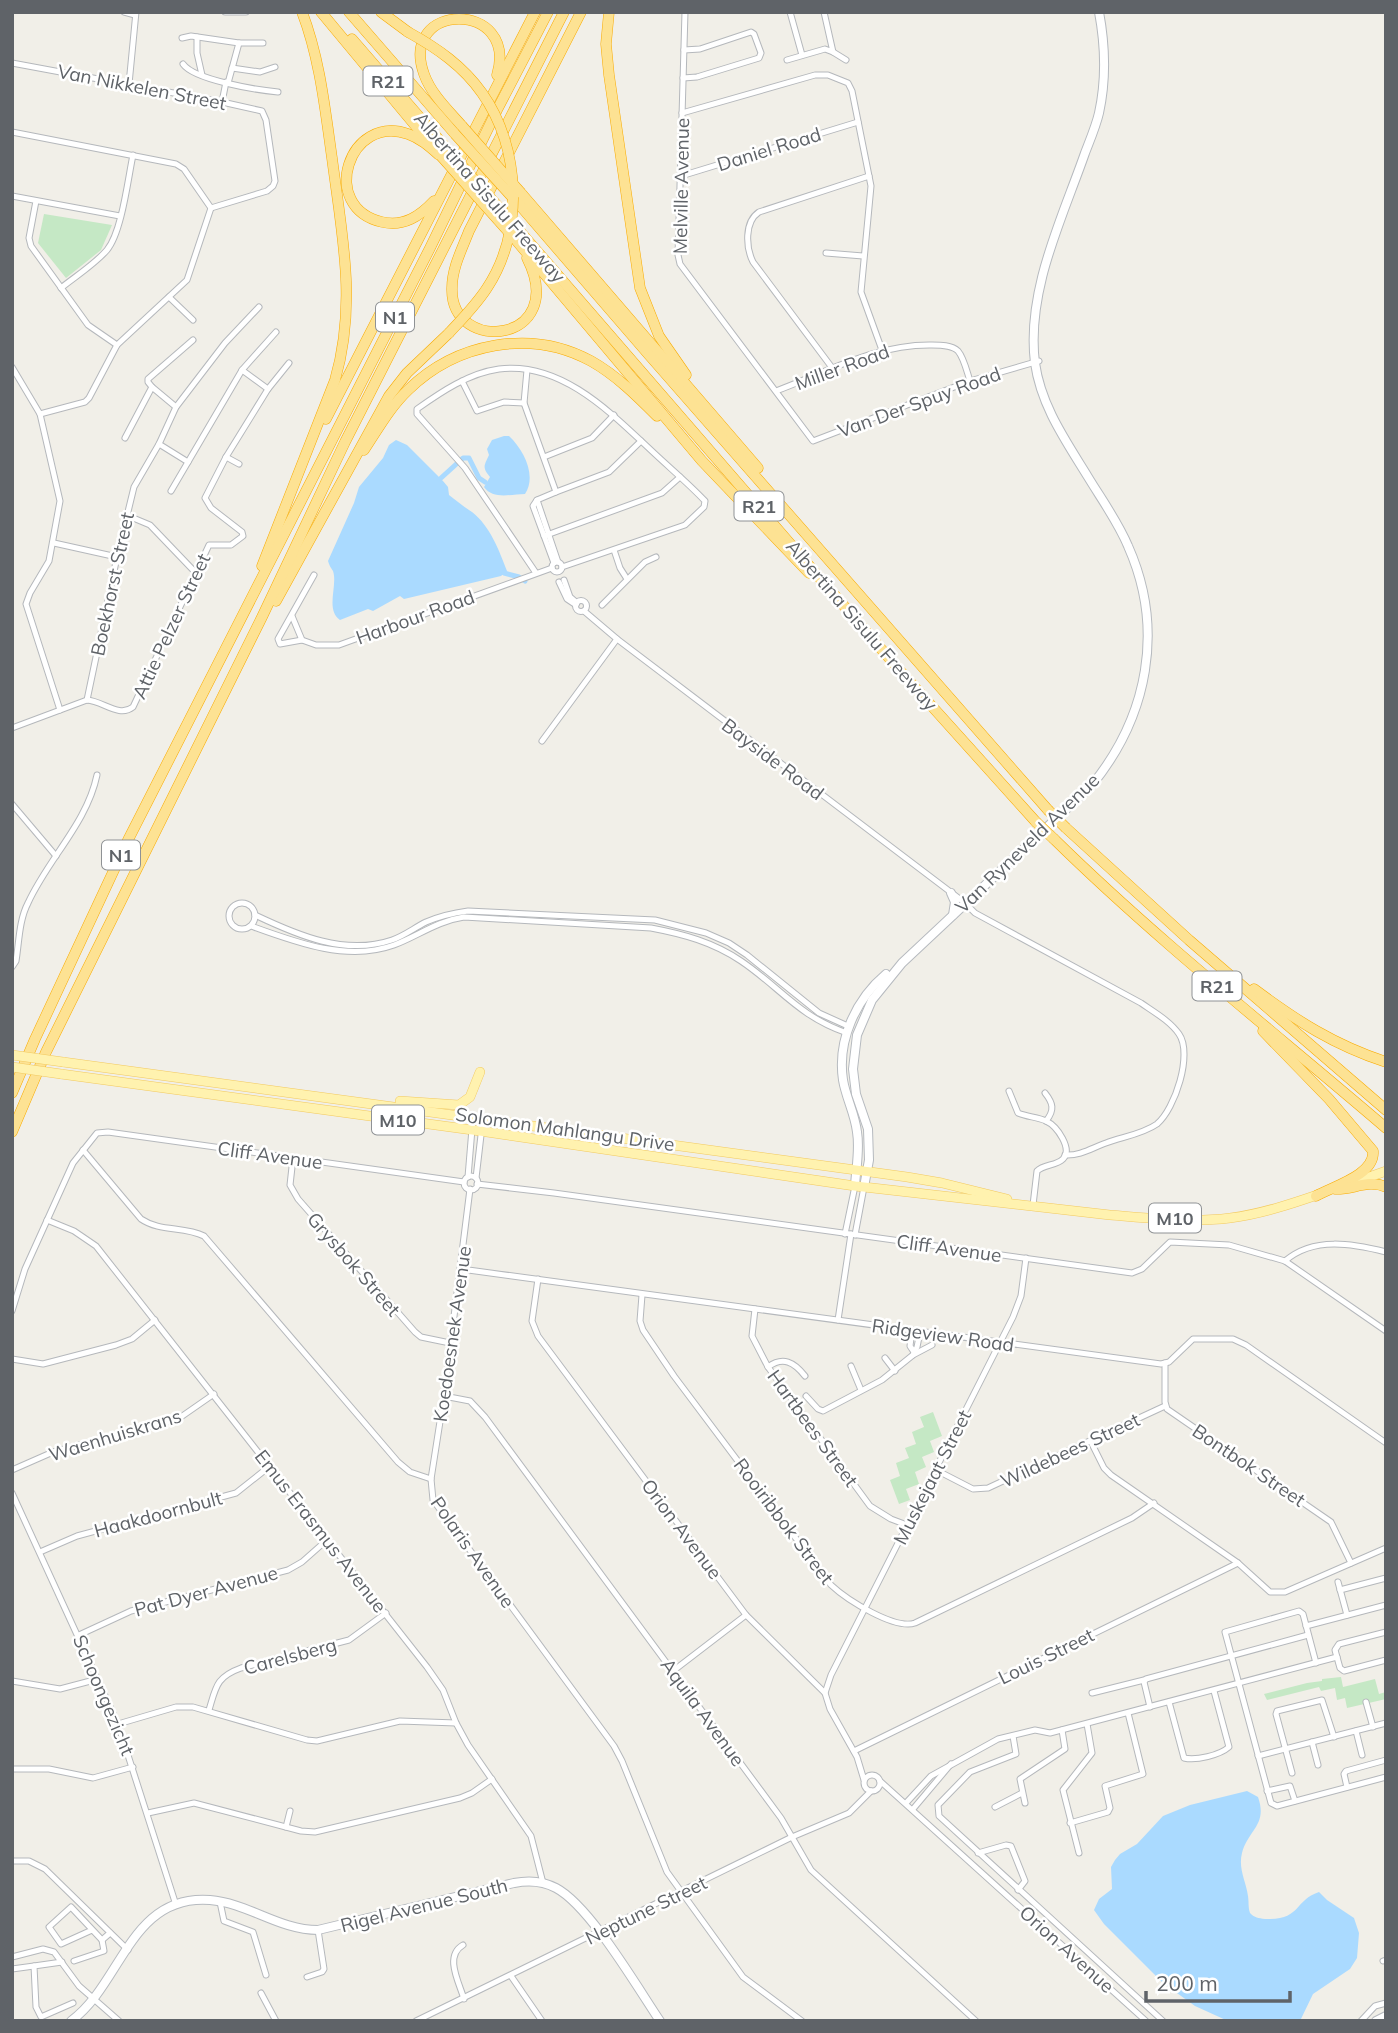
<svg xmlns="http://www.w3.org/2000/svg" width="1398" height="2033" viewBox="0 0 1398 2033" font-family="Mulish,sans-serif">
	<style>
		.green { fill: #c5e8c5 }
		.water { fill: #aadaff }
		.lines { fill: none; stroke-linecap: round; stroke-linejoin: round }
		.canal { stroke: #aadaff; stroke-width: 5 }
		.street-casing { stroke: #b5b8bc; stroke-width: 7 }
		.secondary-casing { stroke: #b6babf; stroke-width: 10 }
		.primary-casing { stroke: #f2c960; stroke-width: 10 }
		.highway-casing { stroke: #f9ab00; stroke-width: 11 }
		.street { stroke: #fff; stroke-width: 5 }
		.secondary { stroke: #fff; stroke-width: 8 }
		.primary { stroke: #fff2af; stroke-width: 9 }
		.highway { stroke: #fde293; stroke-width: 10 }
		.primary-bridge-casing { stroke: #f2c960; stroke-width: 10; stroke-linecap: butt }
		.highway-bridge-casing { stroke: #f9ab00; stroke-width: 11; stroke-linecap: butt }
		.primary-bridge { stroke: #fff2af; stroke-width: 9 }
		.highway-bridge { stroke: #fde293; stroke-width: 10 }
		.labels { text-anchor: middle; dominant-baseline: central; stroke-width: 5; stroke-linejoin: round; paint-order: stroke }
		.shield { fill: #fff; stroke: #8f9295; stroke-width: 2 }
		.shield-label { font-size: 18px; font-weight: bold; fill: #5f6368 }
		.street-label { font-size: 19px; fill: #5f6368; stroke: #fff }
	</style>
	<rect width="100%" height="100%" fill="#f1efe8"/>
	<!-- green -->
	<g class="green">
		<polygon points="44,214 112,225 101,250 66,278 38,243"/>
		<polygon points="933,1412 942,1436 930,1441 934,1452 922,1457 926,1467 915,1472 919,1484 906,1489 910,1500 899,1504 890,1480 900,1476 896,1463 909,1458 905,1448 916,1444 912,1432 924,1427 920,1417"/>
		<polygon points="1341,1677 1343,1687 1375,1679 1379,1694 1386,1692 1386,1699 1347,1708 1345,1698 1337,1700 1335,1688 1321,1691 1319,1687 1267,1700 1264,1694 1307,1683 1322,1681 1322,1679"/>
	</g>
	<!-- water -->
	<g class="water">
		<path d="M504 436H509C524 450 537 476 525 494 511 494 493 500 484 487L490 477C482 467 484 466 489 455L487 449 492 440Z"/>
		<path d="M396 440 407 445 443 481 448 487 449 495C457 501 464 507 472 512 490 526 499 550 507 571L501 576 404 599 400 596 373 611 368 609 340 620C325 609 338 586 333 571 331 568 329 565 328 561L354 503 359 487 383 458 389 445Z"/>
		<path d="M1247 1791 1258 1797C1268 1825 1248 1830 1242 1853 1238 1869 1246 1881 1248 1896 1249 1903 1248 1907 1250 1913 1255 1918 1258 1918 1265 1919 1302 1920 1293 1901 1319 1892L1327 1900 1354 1918 1359 1933 1357 1958 1350 1969 1313 1994 1300 2021H1228L1195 2006 1163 1983 1104 1924 1094 1910 1099 1899 1112 1889 1111 1867 1115 1860 1120 1854 1137 1844 1163 1816 1190 1805Z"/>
	</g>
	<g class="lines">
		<!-- canal -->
		<g class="canal">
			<polyline points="441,478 463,458 469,458 479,478 485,482"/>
			<polyline points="504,573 519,577 525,581"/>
		</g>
		<defs>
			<g id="street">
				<polyline points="124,12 135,15"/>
				<polyline points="225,12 246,12"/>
				<polyline points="685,12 678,255 680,264 813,441 970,381 1039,361"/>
				<polyline points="790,12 802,55"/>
				<polyline points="197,37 197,53 202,75"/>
				<polyline points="182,38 191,36 239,43"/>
				<polyline points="833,52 846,60"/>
				<polyline points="787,60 825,49 833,52 824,12"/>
				<polyline points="12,63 222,102 262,111 266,120 275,181 273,186 267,191 211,208"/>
				<path d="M183 64C194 80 257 90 278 92"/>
				<polyline points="232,68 260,72 275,67"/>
				<polyline points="683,78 697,77 759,58 761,53 754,34 751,32 700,49 684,50"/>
				<polyline points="228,83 239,43 263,43"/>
				<polyline points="129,84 136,12"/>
				<polyline points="222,102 226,82"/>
				<polyline points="682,113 815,75 828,75 848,83 852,91 871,186 861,292 882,350"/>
				<polyline points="12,132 176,164 184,169 211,208"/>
				<polyline points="681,176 858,122"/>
				<polyline points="12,196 120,216"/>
				<polyline points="36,201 29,238 31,246 88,325 117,345"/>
				<polyline points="826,253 863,256"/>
				<path d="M61 288C76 276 95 264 107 250 122 232 128 178 133 155"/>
				<polyline points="169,297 193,320"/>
				<polyline points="12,367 40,414 60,501 49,561 30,593 26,604 60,710"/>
				<path d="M833 369 753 262C746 248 744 222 759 212L869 176"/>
				<polyline points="242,370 276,332"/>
				<polyline points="527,370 524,403 556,492 537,500 533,506 554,563"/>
				<polyline points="462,381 477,411 504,402 524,403"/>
				<polyline points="152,387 148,382 148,379 193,340"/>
				<polyline points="268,389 289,363"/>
				<path d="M776 391C827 372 876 344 932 345 940 345 952 345 958 351 964 358 967 372 970 381"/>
				<polyline points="40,414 85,402 89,398 117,345 187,280 211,208"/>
				<polyline points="125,438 152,387 176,407"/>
				<polyline points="159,444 188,462"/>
				<polyline points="226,457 239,464"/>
				<polyline points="544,457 592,438 614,415"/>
				<polyline points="556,492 609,472 641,441"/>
				<polyline points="537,500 558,562"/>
				<polyline points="126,515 150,525 195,572"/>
				<polyline points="544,536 662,493 680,477"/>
				<polyline points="54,543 117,557"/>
				<polyline points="614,550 620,568 627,579"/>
				<circle cx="557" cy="567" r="5"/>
				<path d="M536 573 465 468 417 414V409C441 392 469 373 499 369 562 361 612 414 654 453 671 469 689 484 705 501L704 507 685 525 562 567"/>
				<polyline points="564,580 570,597 577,603"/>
				<polyline points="559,582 567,599 576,605"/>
				<circle cx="581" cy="606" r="5.5"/>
				<polyline points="602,605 645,562 656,557"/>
				<path d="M584 611 617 639 965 903 975 913 1141 1003C1154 1012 1170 1021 1179 1034 1193 1054 1175 1109 1157 1124 1143 1134 1122 1137 1106 1143 1092 1148 1080 1156 1065 1155"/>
				<polyline points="292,616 302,640 316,645 339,645 552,568"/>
				<polyline points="302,640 280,644 278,639 314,575"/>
				<polyline points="87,700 117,557 134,487 159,444 176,407 225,343 259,307"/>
				<path d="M12 728 87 700C103 701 119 718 133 707L209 545H231L243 536 242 532 211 508 205 498 226 457 268 389 242 370 171 491"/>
				<polyline points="542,741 617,639"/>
				<polyline points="12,804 56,856"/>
				<circle cx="242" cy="916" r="13"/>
				<path d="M255 915C297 935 345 956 392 940 404 936 414 928 426 922 440 916 453 913 468 911L655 920 706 933 729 943 747 955 819 1013 850 1027"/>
				<path d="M251 926C295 942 347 962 394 945 418 936 437 921 464 917L651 928C683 934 713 942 741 961 781 988 798 1016 847 1033"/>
				<path d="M12 967 16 961C19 943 19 920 28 903 48 859 87 823 97 775"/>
				<path d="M1009 1091 1018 1113C1027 1117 1038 1117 1046 1121 1057 1126 1073 1149 1063 1159 1056 1166 1044 1164 1037 1171L1033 1205"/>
				<path d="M1045 1093C1053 1103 1055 1110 1046 1121"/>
				<path d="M83 1150 141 1219C160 1232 184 1226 204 1236L398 1462 410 1472 431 1479"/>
				<polyline points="293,1158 290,1185 298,1199 415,1332 421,1337 450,1343"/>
				<circle cx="471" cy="1183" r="7"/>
				<polyline points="468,1177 473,1117"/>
				<polyline points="476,1178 483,1118"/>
				<polyline points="477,1184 554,1193 1132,1273 1142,1269 1170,1242 1229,1245 1285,1261 1386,1331"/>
				<polyline points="470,1189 444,1396 431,1479 433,1500 614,1746 622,1761 667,1872 743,1977 802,2021"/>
				<polyline points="47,1220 74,1231 96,1246 427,1667 443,1690 456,1723 468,1745 531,1836 543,1883"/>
				<polyline points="845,1234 855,1186"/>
				<polyline points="855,1235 864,1187"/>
				<path d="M1285 1261C1314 1236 1353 1244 1386 1252"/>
				<polyline points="461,1269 1161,1364 1169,1362 1193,1339 1233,1339 1246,1345 1386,1443"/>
				<polyline points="538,1279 532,1321 538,1336 746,1615 825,1693 830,1709 857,1757 864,1780"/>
				<path d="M642 1295 640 1321 643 1330 674 1376 831 1585C847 1600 895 1630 915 1623L1132 1518 1154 1503"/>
				<polyline points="755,1309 752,1336 768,1367 870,1506 891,1519 907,1525"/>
				<polyline points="12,1311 25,1269 68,1174 73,1163 97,1133 108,1132 464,1182"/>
				<polyline points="838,1320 851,1234"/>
				<polyline points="912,1331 910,1346 914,1352"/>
				<polyline points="913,1355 917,1347 920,1332"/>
				<polyline points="885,1358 895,1371"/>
				<polyline points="12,1359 43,1364 116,1345 132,1339 155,1320"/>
				<polyline points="1165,1363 1165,1402 1167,1409 1331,1522 1351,1563"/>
				<polyline points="851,1366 861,1390"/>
				<path d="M768 1367C783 1356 794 1362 805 1376"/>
				<polyline points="444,1396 470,1401 485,1417 781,1818 811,1870 976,2021"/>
				<polyline points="806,1396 818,1409 823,1411 882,1380 913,1355 932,1345"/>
				<polyline points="1091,1442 1104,1468 1111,1475 1238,1563 1270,1592 1285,1592 1386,1548"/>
				<polyline points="12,1470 53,1452 178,1419 214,1394"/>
				<polyline points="936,1470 973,1489 988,1488 1165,1406"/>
				<polyline points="12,1493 118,1724 176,1905"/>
				<polyline points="40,1552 77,1536 236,1493 270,1466"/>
				<polyline points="1338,1582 1347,1615"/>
				<polyline points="1340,1590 1386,1578"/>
				<polyline points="1306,1626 1386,1605"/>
				<polyline points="1386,1632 1339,1644 1335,1650 1340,1668 1344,1671 1386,1660"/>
				<polyline points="79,1635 131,1611 288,1570 302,1562 328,1539"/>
				<polyline points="1316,1663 1303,1614 1299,1611 1225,1632 1271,1803 1277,1806 1386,1777"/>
				<polyline points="673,1671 746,1615"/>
				<polyline points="12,1681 60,1689 98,1679"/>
				<polyline points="825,1693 831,1675 1013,1317 1021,1296 1026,1258"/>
				<polyline points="1092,1693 1144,1680"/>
				<path d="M1169 1702 1184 1758C1196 1761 1220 1755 1229 1747L1214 1691"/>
				<polyline points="1366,1702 1373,1727"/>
				<polyline points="1150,1707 1144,1682 1146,1679 1308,1635"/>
				<path d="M209 1710C216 1687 216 1677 241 1668L349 1640 386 1613"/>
				<polyline points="118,1724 176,1707 193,1707 307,1740 317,1741 400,1721 456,1723"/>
				<polyline points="1356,1731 1362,1755"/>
				<polyline points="1013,1736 1016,1754 970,1772 938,1805 939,1816 1163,2021"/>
				<polyline points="1312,1742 1318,1765"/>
				<polyline points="854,1751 1238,1563"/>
				<polyline points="1258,1756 1386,1723"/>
				<polyline points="12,1769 49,1769 93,1778 133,1767"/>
				<polyline points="1292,1773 1276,1714 1277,1711 1322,1700 1334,1737"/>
				<circle cx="872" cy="1783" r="8"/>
				<polyline points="880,1781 1146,2021"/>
				<polyline points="1347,1787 1344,1774 1346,1771 1386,1760"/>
				<polyline points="1267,1791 1290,1786 1295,1801"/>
				<polyline points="906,1803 931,1776 998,1739 1035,1730 1050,1733 1337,1657"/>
				<polyline points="1025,1803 1020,1779 1065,1749 1062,1730"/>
				<polyline points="995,1807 1022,1793"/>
				<polyline points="913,1809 951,1764"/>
				<polyline points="148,1813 194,1803 301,1831 315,1832 460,1798 472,1793 492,1779"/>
				<polyline points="1070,1823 1108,1812 1110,1808 1105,1786 1143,1774 1128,1713"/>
				<polyline points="286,1827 290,1811"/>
				<polyline points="978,1853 1006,1845 1011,1846 1025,1881 1018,1890"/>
				<polyline points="1079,1853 1063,1790 1092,1753 1087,1724"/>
				<polyline points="12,1861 29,1861 45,1869 128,1950"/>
				<polyline points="220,1902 224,1921 253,1932 266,1975"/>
				<polyline points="92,1930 61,1944 49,1927 71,1907 102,1940 110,1933"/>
				<path d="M463 1945C444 1956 459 1982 464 1999"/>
				<polyline points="12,1957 43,1949 54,1952 79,1986 119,2021"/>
				<polyline points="74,1961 104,1951 102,1940"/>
				<polyline points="1383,1961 1386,1960"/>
				<polyline points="62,1962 34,1966 36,2007 41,2017 73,2003"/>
				<polyline points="12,1969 34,1966"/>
				<polyline points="511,1976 542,2021"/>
				<polyline points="307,1977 322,1972 324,1969 318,1930"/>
				<polyline points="261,1993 276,2021"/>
				<polyline points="416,2021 792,1837 849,1813 871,1791"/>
				<polyline points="1361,2021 1375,2006 1386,2003"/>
			</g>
			<g id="secondary">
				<polyline points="951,893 955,902 953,915"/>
				<path d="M855 1186C856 1168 860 1150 857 1132 855 1114 846 1098 843 1080 837 1040 856 999 886 974"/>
				<path d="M864 1187 869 1160 868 1129 856 1094 853 1069 857 1035 872 1000 902 963 1092 785C1148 716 1165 629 1128 546 1118 522 1102 500 1088 477 1066 441 1041 406 1035 363 1026 291 1062 219 1085 153 1090 140 1096 126 1099 113 1106 81 1105 44 1099 12"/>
				<path d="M71 2021C122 1984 130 1894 210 1900 248 1903 279 1930 318 1930L514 1883C529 1880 543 1881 556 1888 590 1906 637 1987 660 2021"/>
				<polyline points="1376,2021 1386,2016"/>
			</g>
			<g id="primary">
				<polyline points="63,1062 907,1177 942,1183 1007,1199"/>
				<path d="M61 1074 480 1131 855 1186 1110 1215C1149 1218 1191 1223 1230 1218 1261 1214 1291 1204 1320 1194"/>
				<polyline points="400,1101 459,1105 470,1097 480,1072"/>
				<polyline points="1347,1185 1386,1171"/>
			</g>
			<g id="highway">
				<polyline points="321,12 429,142"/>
				<polyline points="349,12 455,134"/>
				<polyline points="381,12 408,32"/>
				<polyline points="609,12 606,44 609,75 640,288 659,336 686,375"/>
				<polyline points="352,39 448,150"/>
				<path d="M462 126C448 110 431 94 424 74 398 1 519 0 497 75"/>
				<polyline points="521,193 758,468"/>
				<path d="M434 201C420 216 404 227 382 222 318 207 349 113 408 134 420 138 430 147 439 155"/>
				<polyline points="517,202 649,355 1048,810"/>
				<polyline points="517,228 902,673 1036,822"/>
				<polyline points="515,239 702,461 809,573"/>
				<path d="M527 258C570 343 450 356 452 288 452 268 462 249 469 231L581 12"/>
				<polyline points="326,419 535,12"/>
				<path d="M364 450C378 429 390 407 408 390 456 343 531 328 591 361 616 375 637 396 657 416"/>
				<path d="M262 566 335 380C357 304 342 235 332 158 325 109 320 59 302 12"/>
				<polyline points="276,601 389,396 407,373 449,333"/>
				<polyline points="1066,828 1189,940 1386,1110"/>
				<path d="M1054 839C1159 942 1274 1032 1386 1128"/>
				<path d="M1254 989C1297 1021 1334 1045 1386 1062"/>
				<path d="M1263 1031 1329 1099 1373 1151C1375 1175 1334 1186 1316 1196"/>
				<polyline points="12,1093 35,1039 128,840 430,248 497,110 548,12"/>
				<polyline points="12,1132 46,1052 262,617 345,442 564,12"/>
				<path d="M1335 1189C1353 1190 1368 1179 1386 1187"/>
			</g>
		</defs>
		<!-- street casing -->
		<use href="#street" class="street-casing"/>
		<!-- secondary casing -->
		<use href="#secondary" class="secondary-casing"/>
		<!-- primary casing -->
		<use href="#primary" class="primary-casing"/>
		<!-- highway casing -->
		<use href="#highway" class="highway-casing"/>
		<!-- street -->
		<use href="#street" class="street"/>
		<!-- secondary -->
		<use href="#secondary" class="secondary"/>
		<!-- primary -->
		<use href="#primary" class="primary"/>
		<!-- highway -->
		<use href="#highway" class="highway"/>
		<defs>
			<g id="primary-bridge">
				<polyline points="12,1055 63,1062"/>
				<polyline points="12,1067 61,1074"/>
			</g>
			<g id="highway-bridge">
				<path d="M408 32C437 48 463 66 482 93 521 148 524 232 487 288 476 305 462 319 449 333"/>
				<polyline points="462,126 521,193"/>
				<polyline points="455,134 513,198"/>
				<polyline points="448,150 517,228"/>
				<polyline points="441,156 515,239"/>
				<polyline points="1048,810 1066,828"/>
				<polyline points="1036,822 1054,839"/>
			</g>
		</defs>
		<!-- primary-bridge casing -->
		<use href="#primary-bridge" class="primary-bridge-casing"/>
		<!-- highway-bridge casing -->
		<use href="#highway-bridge" class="highway-bridge-casing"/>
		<!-- primary-bridge -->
		<use href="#primary-bridge" class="primary-bridge"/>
		<!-- highway-bridge -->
		<use href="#highway-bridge" class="highway-bridge"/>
	</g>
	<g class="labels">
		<!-- shield labels -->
		<g class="shield">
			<rect x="363.5" y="66.5" width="49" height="29" rx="5"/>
			<rect x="376" y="302.5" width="38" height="29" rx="5"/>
			<rect x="734.5" y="491.5" width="49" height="29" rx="5"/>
			<rect x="102" y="840.5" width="38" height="29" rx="5"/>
			<rect x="1192.5" y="971.5" width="49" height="29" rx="5"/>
			<rect x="372" y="1105.5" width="52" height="29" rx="5"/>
			<rect x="1149" y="1203.5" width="52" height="29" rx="5"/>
		</g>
		<g class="shield-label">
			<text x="388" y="81">R21</text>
			<text x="395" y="317">N1</text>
			<text x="759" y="506">R21</text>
			<text x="121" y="855">N1</text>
			<text x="1217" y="986">R21</text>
			<text x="398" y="1120">M10</text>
			<text x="1175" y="1218">M10</text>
		</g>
		<!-- street labels -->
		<g class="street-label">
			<text transform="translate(142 87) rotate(11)">Van Nikkelen Street</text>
			<text transform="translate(769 149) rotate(-17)">Daniel Road</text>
			<text transform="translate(681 186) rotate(-89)">Melville Avenue</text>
			<text transform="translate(490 197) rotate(49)">Albertina Sisulu Freeway</text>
			<text transform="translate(842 367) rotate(-20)">Miller Road</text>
			<text transform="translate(919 402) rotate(-20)">Van Der Spuy Road</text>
			<text transform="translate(112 584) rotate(-78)">Boekhorst Street</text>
			<text transform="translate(415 617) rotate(-20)">Harbour Road</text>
			<text transform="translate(862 625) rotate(49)">Albertina Sisulu Freeway</text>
			<text transform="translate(171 626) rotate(-65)">Attie Pelzer Street</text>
			<text transform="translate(773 759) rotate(37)">Bayside Road</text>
			<text transform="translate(1027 843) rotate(-44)">Van Ryneveld Avenue</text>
			<text transform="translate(565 1129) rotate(8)">Solomon Mahlangu Drive</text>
			<text transform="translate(270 1155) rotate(8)">Cliff Avenue</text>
			<text transform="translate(949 1248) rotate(8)">Cliff Avenue</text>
			<text transform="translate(354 1264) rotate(49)">Grysbok Street</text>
			<text transform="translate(452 1334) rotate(-82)">Koedoesnek Avenue</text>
			<text transform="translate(943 1335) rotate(8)">Ridgeview Road</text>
			<text transform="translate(813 1428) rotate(54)">Hartbees Street</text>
			<text transform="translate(115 1435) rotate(-17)">Waenhuiskrans</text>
			<text transform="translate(1070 1450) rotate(-25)">Wildebees Street</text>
			<text transform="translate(1249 1465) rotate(34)">Bontbok Street</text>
			<text transform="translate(932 1477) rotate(-63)">Muskejaat Street</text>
			<text transform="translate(158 1514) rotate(-15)">Haakdoornbult</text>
			<text transform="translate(784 1521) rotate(53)">Rooiribbok Street</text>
			<text transform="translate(682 1529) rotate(53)">Orion Avenue</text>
			<text transform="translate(321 1531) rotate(52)">Emus Erasmus Avenue</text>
			<text transform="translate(473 1552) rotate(55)">Polaris Avenue</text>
			<text transform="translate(206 1591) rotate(-15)">Pat Dyer Avenue</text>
			<text transform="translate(290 1656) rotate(-15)">Carelsberg</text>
			<text transform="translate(1046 1656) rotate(-26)">Louis Street</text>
			<text transform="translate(104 1695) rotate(67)">Schoongezicht</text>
			<text transform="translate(703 1712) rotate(54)">Aquila Avenue</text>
			<text transform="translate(424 1905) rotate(-14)">Rigel Avenue South</text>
			<text transform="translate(646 1910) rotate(-26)">Neptune Street</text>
			<text transform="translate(1067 1949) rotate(42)">Orion Avenue</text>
		</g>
	</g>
	<!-- border -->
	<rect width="1398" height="2033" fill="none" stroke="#5f6368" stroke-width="28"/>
	<!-- scale -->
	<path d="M1146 1991v10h144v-10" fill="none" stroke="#5f6368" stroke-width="3.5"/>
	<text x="1156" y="1991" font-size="21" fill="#5f6368" stroke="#ffffff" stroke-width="5" paint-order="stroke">200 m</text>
</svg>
